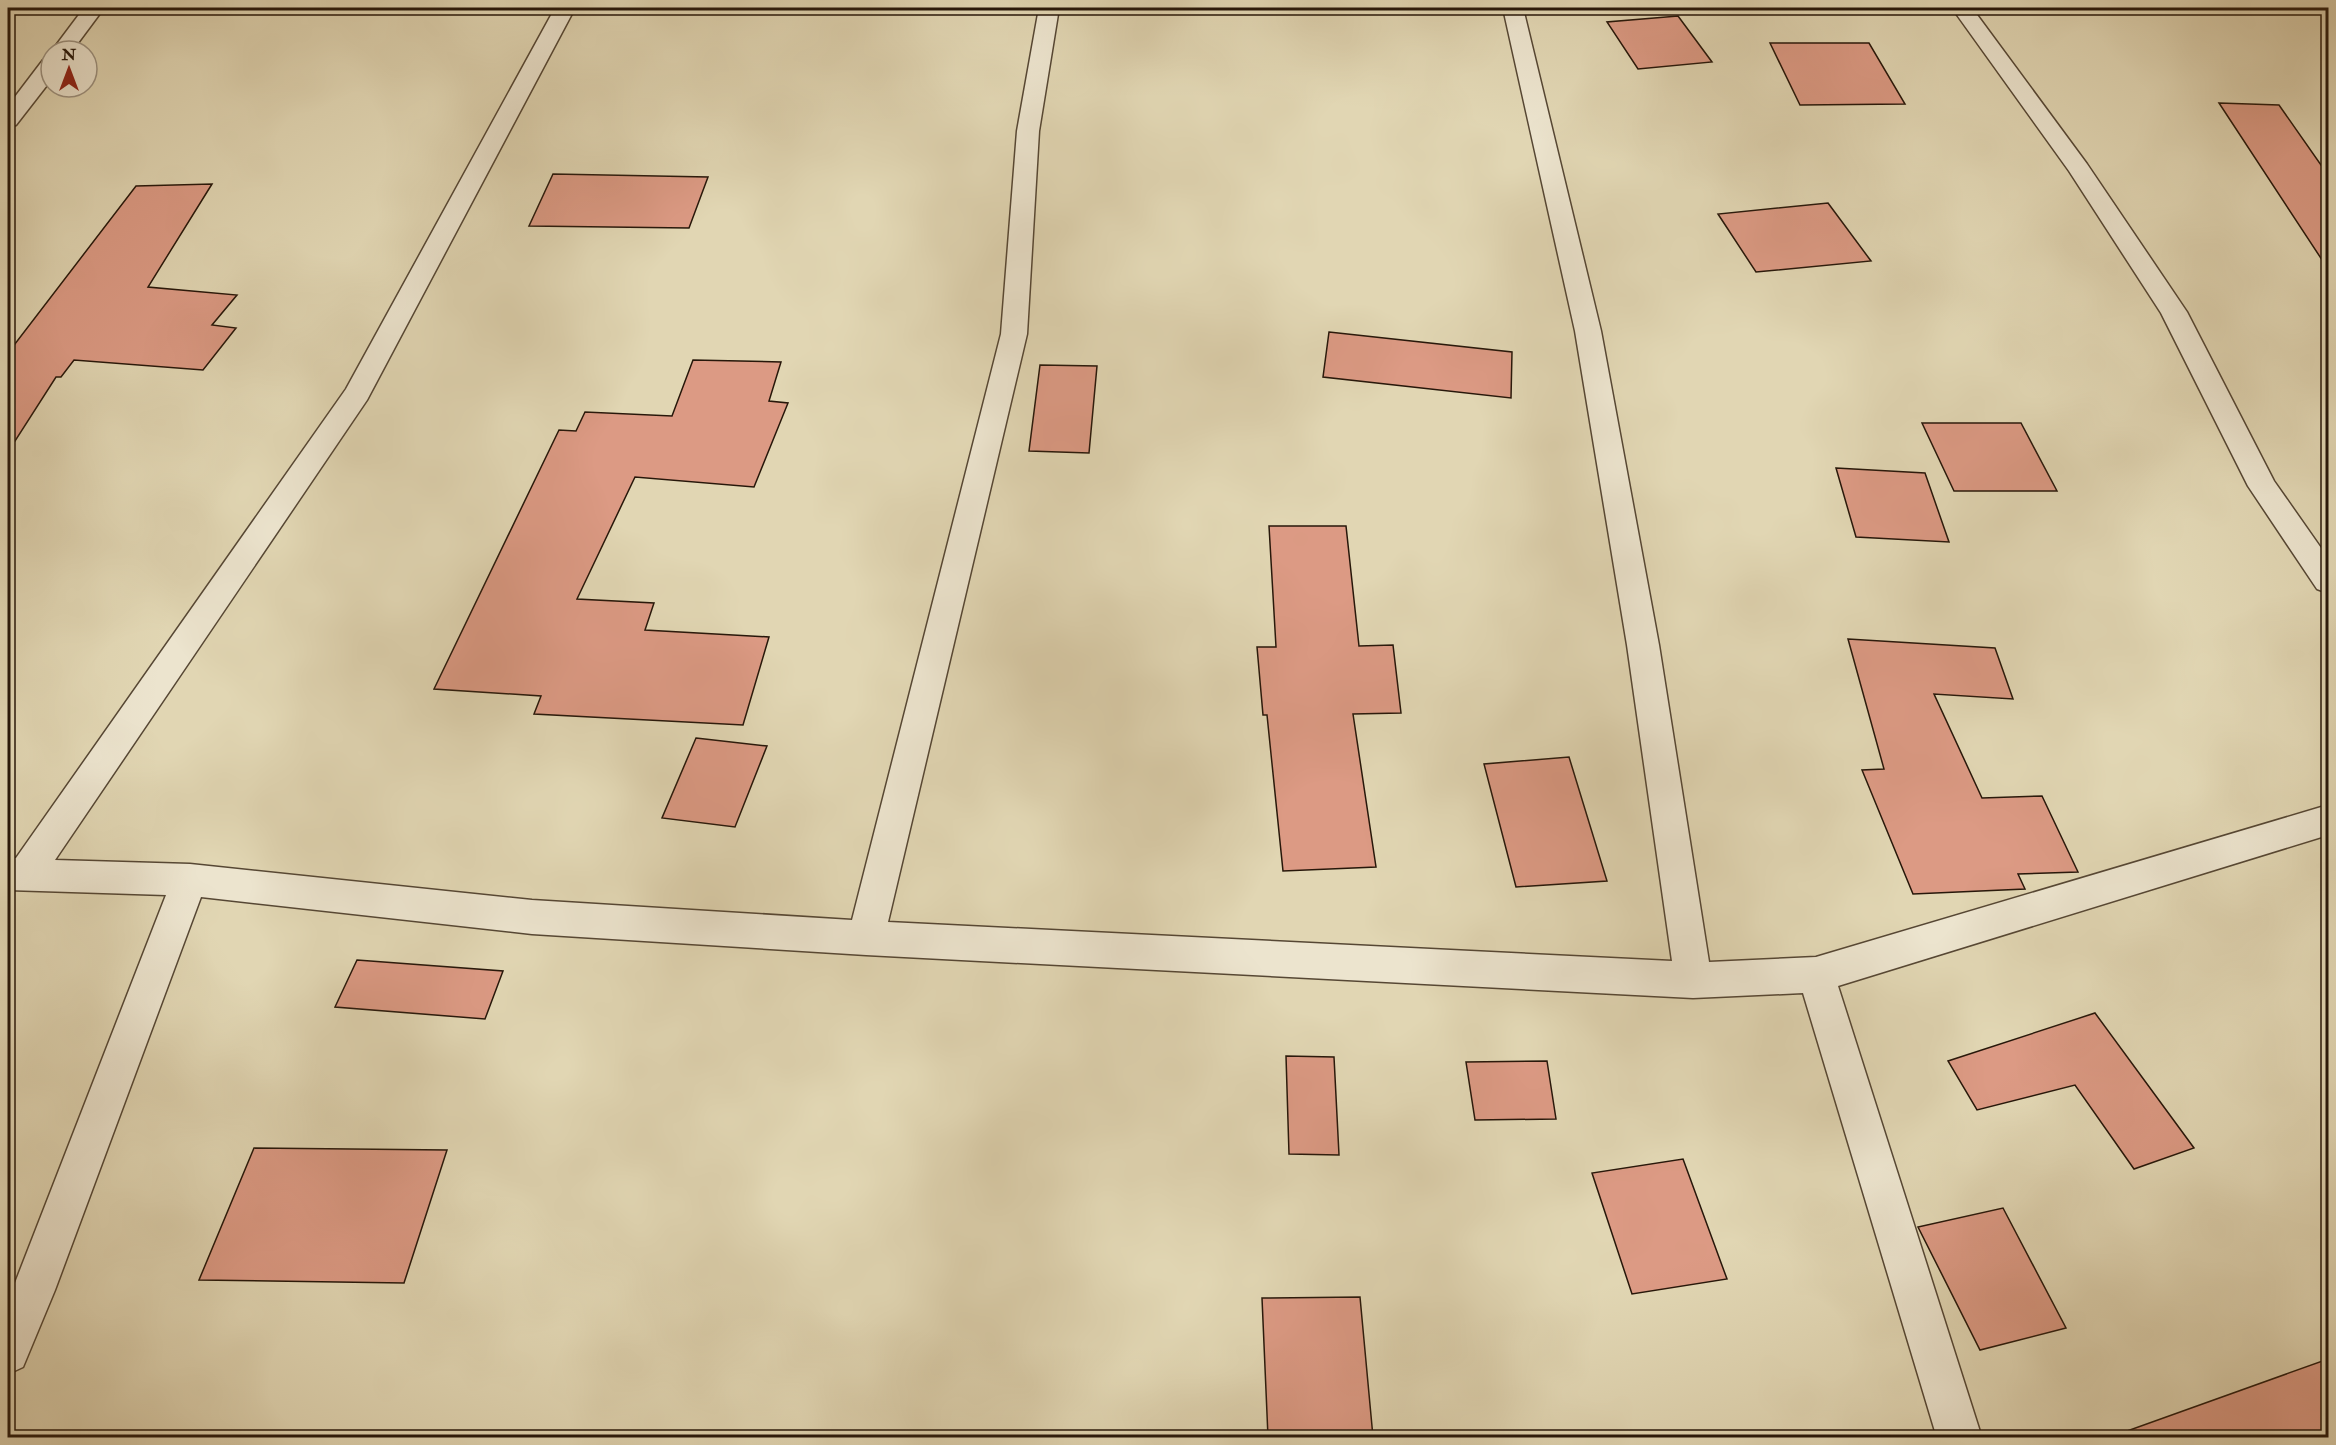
<svg xmlns="http://www.w3.org/2000/svg" width="2336" height="1445" viewBox="0 0 2336 1445" font-family="'IM FELL Double Pica',serif">
	<style>
		.building { fill: #dc9a84; stroke: #27170a; stroke-width: 1.5 }
		.lines { fill: none; stroke-linecap: round; stroke-linejoin: round }
		.minor-casing { stroke: #564734; stroke-width: 3 }
		.minor { fill: #ece4ce; fill-rule: evenodd }
	</style>
	<rect width="100%" height="100%" fill="#e1d6b3"/>
	<filter id="stains"><feTurbulence type="fractalNoise" baseFrequency=".00333" numOctaves="4"/><feColorMatrix values="0 0 0 0 .2 0 0 0 0 .09 0 0 0 0 .02 0 0 0 .5 -.17"/></filter>
	<radialGradient id="worn" r=".72"><stop offset=".6" stop-color="#630" stop-opacity="0"/><stop offset="1" stop-color="#630" stop-opacity=".3"/></radialGradient>
	<!-- building -->
	<g class="building">
		<polygon points="1678,16 1712,62 1638,69 1607,22"/>
		<polygon points="1770,43 1869,43 1905,104 1800,105"/>
		<polygon points="2219,103 2279,105 2328,175 2328,269"/>
		<polygon points="553,174 708,177 689,228 529,226"/>
		<polygon points="212,184 148,287 237,295 212,325 236,328 203,370 74,360 61,377 56,377 8,452 8,353 136,186"/>
		<polygon points="1828,203 1871,261 1756,272 1718,214"/>
		<polygon points="1329,332 1512,352 1511,398 1323,377"/>
		<polygon points="693,360 781,362 769,401 788,403 754,487 635,477 577,599 654,603 645,630 769,637 743,725 534,714 541,696 434,689 559,430 576,431 585,412 672,416"/>
		<polygon points="1040,365 1097,366 1089,453 1029,451"/>
		<polygon points="1922,423 2021,423 2057,491 1954,491"/>
		<polygon points="1836,468 1925,473 1949,542 1856,537"/>
		<polygon points="1269,526 1346,526 1359,646 1393,645 1401,713 1353,714 1376,867 1283,871 1267,715 1263,715 1257,647 1276,647"/>
		<polygon points="1848,639 1995,648 2013,699 1934,694 1982,798 2042,796 2078,872 2018,874 2025,889 1913,894 1862,770 1884,769"/>
		<polygon points="696,738 767,746 735,827 662,818"/>
		<polygon points="1569,757 1607,881 1516,887 1484,764"/>
		<polygon points="357,960 503,971 485,1019 335,1007"/>
		<polygon points="2095,1013 2194,1148 2134,1169 2075,1085 1977,1110 1948,1061"/>
		<polygon points="1286,1056 1334,1057 1339,1155 1289,1154"/>
		<polygon points="1547,1061 1556,1119 1475,1120 1466,1062"/>
		<polygon points="254,1148 447,1150 404,1283 199,1280"/>
		<polygon points="1683,1159 1727,1279 1632,1294 1592,1173"/>
		<polygon points="2003,1208 2066,1328 1980,1350 1918,1227"/>
		<polygon points="1360,1297 1373,1437 1268,1437 1262,1298"/>
		<polygon points="2328,1359 2328,1437 2128,1437 2127,1431"/>
	</g>
	<g class="lines">
		<defs>
			<g id="minor">
				<polygon points="84,8 104,8 72,51 51,52"/>
				<polygon points="555,8 575,8 367,400 55,860 190,864 532,900 852,920 1001,334 1017,131 1039,8 1059,8 1039,131 1027,334 888,922 1672,961 1627,645 1575,331 1503,8 1523,8 1601,331 1659,645 1709,962 1816,957 2328,805 2328,835 1838,986 1982,1438 1937,1438 1803,993 1693,998 866,955 532,934 201,897 55,1290 23,1367 8,1374 8,1301 166,895 8,890 8,858 16,858 346,389"/>
				<polygon points="1952,8 1972,8 2087,164 2187,312 2274,481 2328,558 2328,593 2317,589 2248,486 2161,313 2069,171"/>
				<polygon points="51,58 51,80 16,125 8,127 8,106 43,60"/>
			</g>
		</defs>
		<!-- minor casing -->
		<use href="#minor" class="minor-casing"/>
		<!-- minor -->
		<use href="#minor" class="minor"/>
	</g>
	<!-- margin -->
	<rect width="2336" height="1445" fill="none" stroke="#e1d6b3" stroke-width="30"/>
	<rect x="9" y="9" width="2318" height="1427" fill="none" stroke="#27170a" stroke-width="3"/>
	<rect x="15" y="15" width="2306" height="1415" fill="none" stroke="#27170a" stroke-width="1.5"/>
	<!-- north arrow -->
	<g transform="translate(69 69)"><circle r="28" fill="#ece4ce" stroke="#9d9280" stroke-width="1.5"/>
	<path d="M0-4.5L10 22L0 15L-10 22Z" fill="#8f2418"/>
	<text y="-9" font-size="16" font-weight="bold" text-anchor="middle" fill="#27170a">N</text>
	</g>
	<rect width="100%" height="100%" filter="url(#stains)"/>
	<rect width="100%" height="100%" fill="url(#worn)"/>
</svg>
